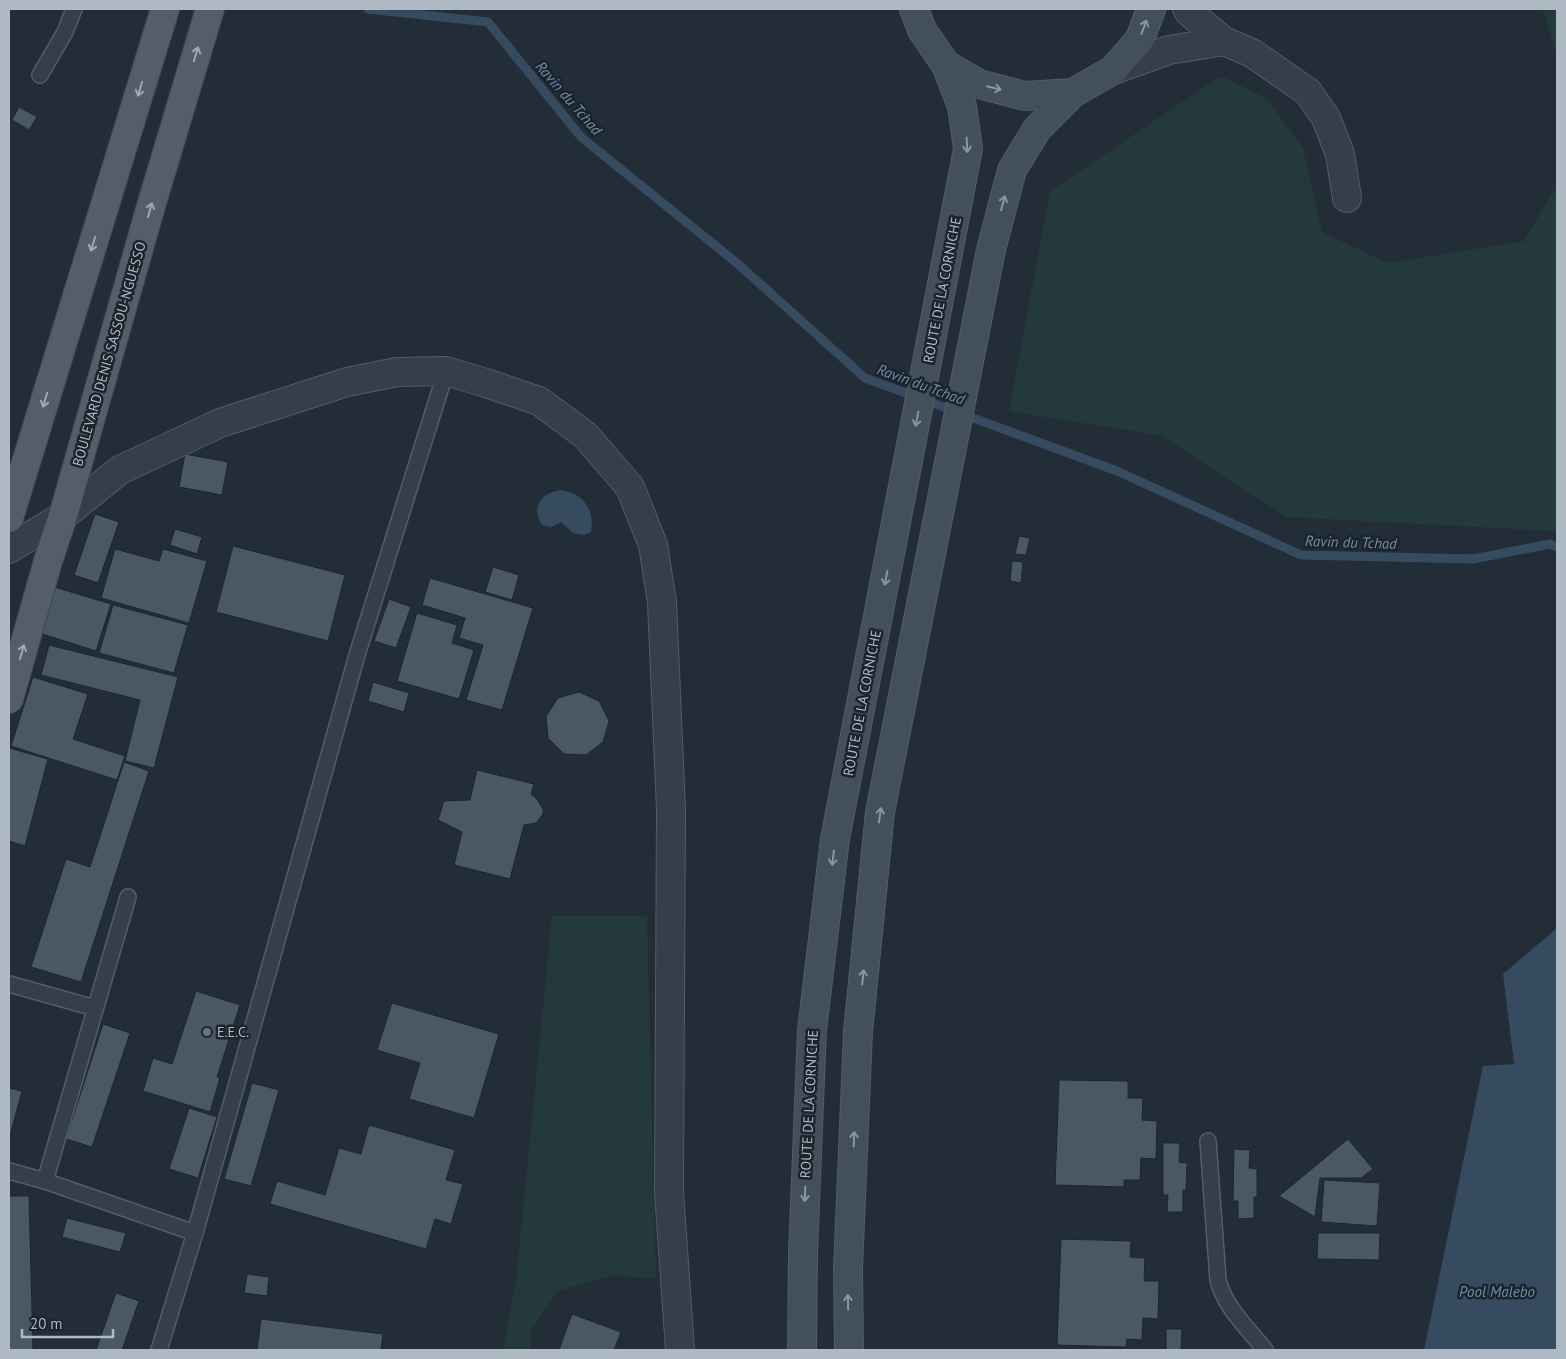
<svg xmlns="http://www.w3.org/2000/svg" width="1566" height="1359" viewBox="0 0 1566 1359" font-family="'PT Sans',sans-serif">
	<style>
		.green { fill: #243939 }
		.water { fill: #364b5f }
		.lines { fill: none; stroke-linecap: round; stroke-linejoin: round }
		.stream { stroke: #364b5f; stroke-width: 9 }
		.building { fill: #4a5864; stroke: #1d262f }
		.service-casing { stroke: #535d66; stroke-width: 18 }
		.minor-casing { stroke: #535d66; stroke-width: 30 }
		.tertiary-casing { stroke: #535d66; stroke-width: 30 }
		.secondary-casing { stroke: #535d66; stroke-width: 30 }
		.primary-casing { stroke: #3f4852; stroke-width: 30 }
		.service { stroke: #363f49; stroke-width: 15 }
		.minor { stroke: #363f49; stroke-width: 28 }
		.tertiary { stroke: #363f49; stroke-width: 28 }
		.secondary { stroke: #444f5c; stroke-width: 28 }
		.primary { stroke: #535e69; stroke-width: 28 }
		.oneway { stroke: #8a95a0 }
		.oneway2 { stroke: #9da8b3 }
		.worship-dot { fill: #6b7280; stroke: #1b242d; stroke-width: 2 }
		.labels { text-anchor: middle; dominant-baseline: central; stroke-width: 5; stroke-linejoin: round; paint-order: stroke }
		.street-label { font-size: 14px; fill: #b0bac5; stroke: #1b242d }
		.poi-label { font-size: 14px; fill: #b0bac5; stroke: #1b242d; text-anchor: start }
		.water-label { font-size: 15px; font-style: italic; fill: #718ea8; stroke: #1b242d }
	</style>
	<rect width="100%" height="100%" fill="#222d38"/>
	<!-- green -->
	<g class="green">
		<polygon points="1543,9 1557,9 1557,57"/>
		<polygon points="1221,76 1266,98 1303,148 1322,232 1388,263 1524,241 1557,185 1557,531 1286,517 1162,436 1009,411 1050,191"/>
		<polygon points="552,916 647,916 656,1279 614,1275 558,1291 530,1331 531,1350 503,1350 516,1281"/>
	</g>
	<!-- water -->
	<g class="water">
		<path d="M562 490C584 494 595 510 591 532L584 535 573 533 561 522 551 527 542 525C530 507 542 492 562 490Z"/>
		<polygon points="1557,928 1557,1350 1424,1350 1483,1066 1514,1064 1503,974"/>
	</g>
	<g class="lines">
		<!-- stream -->
		<polyline class="stream" points="368,9 488,22 581,137 738,264 865,378 1117,471 1301,555 1473,559 1550,544 1557,547"/>
	</g>
	<!-- building -->
	<g class="building">
		<polygon points="19,107 37,117 29,130 12,120"/>
		<polygon points="185,454 228,462 222,495 179,487"/>
		<polygon points="95,514 119,522 98,583 74,575"/>
		<polygon points="175,529 202,537 197,554 170,545"/>
		<polygon points="1019,536 1030,538 1026,555 1015,554"/>
		<polygon points="233,546 345,575 328,641 216,612"/>
		<polygon points="115,549 159,561 163,549 207,561 189,623 101,598"/>
		<polygon points="1012,561 1023,562 1021,583 1010,581"/>
		<polygon points="493,567 519,575 512,600 485,592"/>
		<polygon points="430,578 533,608 502,710 466,700 483,645 459,638 465,618 422,605"/>
		<polygon points="51,586 111,604 96,651 36,632"/>
		<polygon points="389,599 411,607 396,648 374,641"/>
		<polygon points="113,605 188,625 174,673 99,653"/>
		<polygon points="417,613 457,625 452,643 474,650 459,699 397,681"/>
		<polygon points="49,645 178,677 154,768 125,761 140,700 41,675"/>
		<polygon points="33,677 88,694 73,739 125,756 117,780 11,746"/>
		<polygon points="373,682 409,693 404,712 368,701"/>
		<polygon points="579,692 599,701 609,721 603,742 586,755 564,754 548,738 546,716 558,698"/>
		<polygon points="9,748 48,759 25,846 9,841"/>
		<polygon points="124,762 149,771 81,982 31,967 66,859 90,867"/>
		<polygon points="477,770 534,784 531,794 536,798 543,809 543,814 536,823 524,825 510,879 454,865 462,832 438,820 444,801 470,800"/>
		<polygon points="196,991 240,1005 217,1077 220,1078 210,1112 143,1091 153,1058 172,1064"/>
		<polygon points="392,1003 499,1034 474,1118 409,1099 420,1063 377,1050"/>
		<polygon points="103,1024 130,1033 92,1147 66,1139"/>
		<polygon points="1059,1080 1128,1081 1128,1098 1143,1098 1142,1120 1157,1121 1156,1159 1141,1158 1140,1180 1124,1180 1124,1187 1055,1185"/>
		<polygon points="252,1083 279,1090 251,1186 224,1179"/>
		<polygon points="9,1088 22,1091 9,1139"/>
		<polygon points="189,1108 217,1117 198,1178 169,1169"/>
		<polygon points="369,1125 455,1150 446,1180 463,1184 451,1224 435,1219 426,1249 270,1204 277,1181 325,1195 339,1148 361,1154"/>
		<polygon points="1348,1139 1373,1169 1361,1178 1320,1178 1315,1217 1279,1196"/>
		<polygon points="1163,1143 1180,1143 1179,1162 1187,1163 1186,1191 1183,1190 1183,1212 1167,1212 1168,1195 1163,1195"/>
		<polygon points="1234,1149 1250,1150 1249,1168 1257,1169 1257,1197 1254,1197 1254,1218 1238,1219 1238,1201 1233,1201"/>
		<polygon points="1324,1180 1380,1183 1377,1226 1321,1222"/>
		<polygon points="9,1196 29,1196 33,1350 9,1350"/>
		<polygon points="67,1218 126,1233 120,1252 62,1237"/>
		<polygon points="1318,1233 1380,1233 1379,1260 1317,1259"/>
		<polygon points="1061,1239 1131,1241 1130,1257 1145,1258 1144,1281 1159,1281 1158,1319 1143,1318 1142,1340 1127,1339 1126,1347 1057,1345"/>
		<polygon points="247,1274 269,1277 267,1296 244,1293"/>
		<polygon points="116,1293 139,1301 122,1350 96,1350"/>
		<polygon points="572,1314 621,1332 614,1350 559,1350"/>
		<polygon points="261,1319 383,1334 381,1350 257,1350"/>
		<polygon points="1166,1329 1182,1329 1181,1349 1190,1348 1190,1350 1166,1350"/>
	</g>
	<g class="lines">
		<defs>
			<g id="service">
				<polyline points="40,75 65,32 74,9"/>
				<polyline points="9,984 95,1008"/>
				<path d="M1208 1141 1218 1280C1225 1308 1248 1328 1265 1350"/>
				<polyline points="9,1171 45,1181 195,1233"/>
				<polyline points="45,1181 128,897"/>
				<polyline points="159,1350 195,1233 357,655 446,371"/>
			</g>
			<g id="minor">
				<polyline points="1187,9 1190,13 1224,41 1252,53 1308,92 1326,118 1340,154 1347,198"/>
				<polyline points="1113,70 1169,50 1224,41"/>
				<polyline points="63,516 120,470 220,423 347,382 397,372 446,371 486,383 539,401 585,435 630,487 653,545 662,602 671,810 669,1192 680,1350"/>
			</g>
			<polyline id="tertiary" points="9,549 63,516"/>
			<g id="secondary">
				<polyline points="914,9 922,30 946,65 979,84 1025,96 1073,93 1113,70 1140,39 1151,9"/>
				<polyline points="802,1350 803,1253 812,1030 835,839 968,149 962,106 946,65"/>
				<polyline points="849,1350 848,1269 858,1032 880,812 991,250 1012,170 1037,129 1073,93"/>
			</g>
			<g id="primary">
				<polyline points="9,518 165,9"/>
				<polyline points="9,699 48,561 63,516 151,206 210,9"/>
			</g>
		</defs>
		<!-- service casing -->
		<use href="#service" class="service-casing"/>
		<!-- minor casing -->
		<use href="#minor" class="minor-casing"/>
		<!-- tertiary casing -->
		<use href="#tertiary" class="tertiary-casing"/>
		<!-- secondary casing -->
		<use href="#secondary" class="secondary-casing"/>
		<!-- primary casing -->
		<use href="#primary" class="primary-casing"/>
		<!-- service -->
		<use href="#service" class="service"/>
		<!-- minor -->
		<use href="#minor" class="minor"/>
		<!-- tertiary -->
		<use href="#tertiary" class="tertiary"/>
		<!-- secondary -->
		<use href="#secondary" class="secondary"/>
		<!-- primary -->
		<use href="#primary" class="primary"/>
	</g>
	<!-- one-way arrows -->
	<defs><path id="oneway-shaft" d="M-6 0H5M1.5-3L5.5 0L1.5 3" fill="none" stroke-width="1.6" stroke-linecap="round" stroke-linejoin="round" transform="scale(1.25)"/></defs>
	<g class="oneway">
		<use href="#oneway-shaft" transform="translate(1144 27) rotate(-70)"/>
		<use href="#oneway-shaft" transform="translate(994 88) rotate(14)"/>
		<use href="#oneway-shaft" transform="translate(967 145) rotate(87)"/>
		<use href="#oneway-shaft" transform="translate(1003 203) rotate(-75)"/>
		<use href="#oneway-shaft" transform="translate(917 419) rotate(101)"/>
		<use href="#oneway-shaft" transform="translate(886 578) rotate(101)"/>
		<use href="#oneway-shaft" transform="translate(880 815) rotate(-82)"/>
		<use href="#oneway-shaft" transform="translate(833 858) rotate(97)"/>
		<use href="#oneway-shaft" transform="translate(863 977) rotate(-84)"/>
		<use href="#oneway-shaft" transform="translate(854 1139) rotate(-88)"/>
		<use href="#oneway-shaft" transform="translate(805 1194) rotate(92)"/>
		<use href="#oneway-shaft" transform="translate(848 1302) rotate(-91)"/>
	</g>
	<g class="oneway2">
		<use href="#oneway-shaft" transform="translate(196 54) rotate(-73)"/>
		<use href="#oneway-shaft" transform="translate(140 89) rotate(107)"/>
		<use href="#oneway-shaft" transform="translate(150 210) rotate(-74)"/>
		<use href="#oneway-shaft" transform="translate(93 244) rotate(107)"/>
		<use href="#oneway-shaft" transform="translate(45 400) rotate(107)"/>
		<use href="#oneway-shaft" transform="translate(22 652) rotate(-74)"/>
	</g>
	<!-- markers -->
	<circle class="worship-dot" cx="207" cy="1032" r="5"/>
	<g class="labels">
		<!-- street labels -->
		<g class="street-label">
			<text transform="translate(942 290) rotate(-79)">ROUTE DE LA CORNICHE</text>
			<text transform="translate(109 354) rotate(-74)">BOULEVARD DENIS SASSOU-NGUESSO</text>
			<text transform="translate(862 703) rotate(-79)">ROUTE DE LA CORNICHE</text>
			<text transform="translate(809 1104) rotate(-87)">ROUTE DE LA CORNICHE</text>
		</g>
		<!-- poi labels -->
		<g class="poi-label">
			<text x="217" y="1032">E.E.C.</text>
		</g>
		<!-- water labels -->
		<g class="water-label">
			<text transform="translate(569 98) rotate(49)">Ravin du Tchad</text>
			<text transform="translate(921 384) rotate(20)">Ravin du Tchad</text>
			<text transform="translate(1351 542) rotate(2)">Ravin du Tchad</text>
			<text x="1497" y="1291">Pool Malebo</text>
		</g>
	</g>
	<!-- border -->
	<rect width="1566" height="1359" fill="none" stroke="#b0bac5" stroke-width="20"/>
	<!-- scale -->
	<path d="M22 1329v8h91v-8" fill="none" stroke="#b0bac5" stroke-width="2.5"/>
	<text x="30" y="1329" font-size="15" fill="#b0bac5" stroke="#1b242d" stroke-width="4" paint-order="stroke">20 m</text>
</svg>
